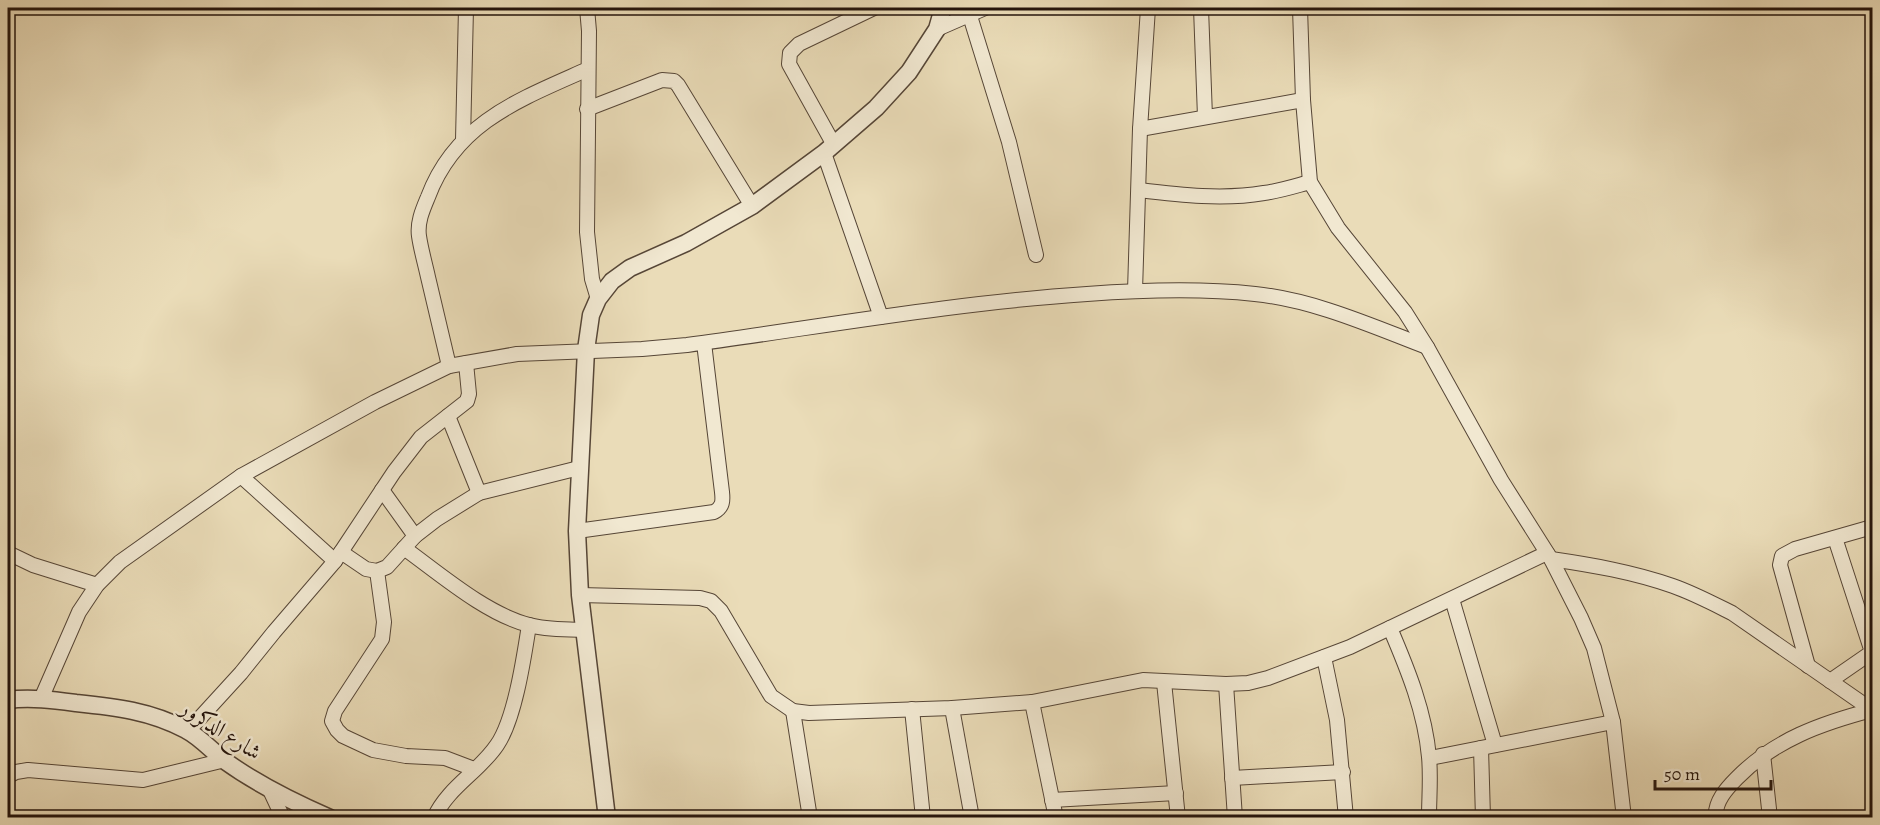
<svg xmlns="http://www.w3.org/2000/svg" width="1880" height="825" viewBox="0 0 1880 825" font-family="Alegreya,Amiri,serif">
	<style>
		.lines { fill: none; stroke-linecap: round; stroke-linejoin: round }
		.minor-casing { stroke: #564637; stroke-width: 16 }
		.tertiary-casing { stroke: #564637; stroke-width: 19 }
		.minor { stroke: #f1e8d1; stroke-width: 14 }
		.tertiary { stroke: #f1e8d1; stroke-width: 16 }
		.labels { text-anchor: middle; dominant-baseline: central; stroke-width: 5; stroke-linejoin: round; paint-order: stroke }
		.street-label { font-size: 22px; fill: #24140c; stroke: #f1e8d1 }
	</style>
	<rect width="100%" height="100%" fill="#eadcb8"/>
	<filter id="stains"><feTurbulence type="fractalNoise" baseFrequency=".00333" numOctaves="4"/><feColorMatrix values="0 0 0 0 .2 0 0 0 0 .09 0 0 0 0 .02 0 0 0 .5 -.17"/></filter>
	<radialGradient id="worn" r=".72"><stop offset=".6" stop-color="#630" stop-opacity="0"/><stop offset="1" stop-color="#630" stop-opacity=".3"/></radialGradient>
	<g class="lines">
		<defs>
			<g id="minor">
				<polyline points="587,8 589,31 587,232 592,279 598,299"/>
				<polyline points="1201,8 1205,117"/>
				<polyline points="1300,8 1303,100 1310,182 1338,228 1405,312 1427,347 1501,480 1551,559 1581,618 1594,648 1613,722 1624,818"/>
				<polyline points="970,16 1009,142 1036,255"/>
				<polyline points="937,29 985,8"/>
				<polyline points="587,109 662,80 674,81 678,85 752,206"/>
				<polyline points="1140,129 1303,100"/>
				<polyline points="463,140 466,8"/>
				<polyline points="834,145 789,64 790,53 799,44 874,8"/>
				<polyline points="824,153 881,317"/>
				<path d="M1139 190C1181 195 1223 200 1264 193 1280 191 1295 186 1310 182"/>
				<polyline points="1135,291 1140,129 1148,8"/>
				<path d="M449 366C442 336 435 307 428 277 425 263 421 250 419 236 417 222 423 209 428 197 456 122 521 99 588 69"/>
				<polyline points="448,416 479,493"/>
				<polyline points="241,476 335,561"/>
				<polyline points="382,490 415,536"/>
				<path d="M577 531 714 512C723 507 723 501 722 492L704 343"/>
				<path d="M404 548C440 574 486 614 529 625 546 630 566 629 584 630"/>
				<polyline points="341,552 366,569 377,571 387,567 415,536 437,519 479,493 579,468"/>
				<polyline points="8,553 33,565 97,585"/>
				<path d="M1551 559C1592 565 1633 572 1673 586 1693 593 1712 603 1732 613L1872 710"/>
				<polyline points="377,571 384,622 382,639 335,711 332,721 337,730 343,736 373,750 406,756 445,758 474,769"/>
				<polyline points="580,595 700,598 711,601 721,611 771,696 793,711 809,713 952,708 1032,702 1143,680 1226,684 1248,683 1268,678 1350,647 1547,553"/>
				<polyline points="1452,599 1495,745"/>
				<path d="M1390 628C1408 670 1425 712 1429 757 1431 777 1429 798 1429 818"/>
				<polyline points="1324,657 1337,720 1346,818"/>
				<polyline points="1808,666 1780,565 1782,556 1795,549 1872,527"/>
				<polyline points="1830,681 1872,652 1835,538"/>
				<polyline points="1164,682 1178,818"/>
				<polyline points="1226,684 1235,818"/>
				<path d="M41 699 79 612 97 585 120 562 241 476 375 402 449 366 517 354 642 349 687 345C820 327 953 303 1087 294 1142 290 1200 288 1255 294 1314 300 1372 326 1427 347"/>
				<polyline points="1032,702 1056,818"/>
				<polyline points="952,708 972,818"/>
				<polyline points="912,709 923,818"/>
				<polyline points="793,711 810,818"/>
				<polyline points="188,731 241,673 274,632 335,561 394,472 421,437 467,401 469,394 466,363"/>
				<polyline points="1481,748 1483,818"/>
				<polyline points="1763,754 1770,818"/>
				<polyline points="1430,758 1613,722"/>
				<polyline points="8,776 16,772 28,770 143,780 225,760"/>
				<polyline points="1232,778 1343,772"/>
				<polyline points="269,788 283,818"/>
				<polyline points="1052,800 1176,793"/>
				<path d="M434 818C448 787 479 772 497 745 515 719 524 657 529 625"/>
				<path d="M1716 818C1714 802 1727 788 1737 778 1774 740 1822 723 1872 710"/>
			</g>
			<g id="tertiary">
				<path d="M8 700C30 697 53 700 76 703 115 707 151 711 186 730 200 737 212 751 225 761 257 784 293 802 330 818"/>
				<polyline points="607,818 580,595 577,531 586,350 591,315 598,299 612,281 630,268 686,243 752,206 824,153 876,108 909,72 937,29 943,8"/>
			</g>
		</defs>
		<!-- minor casing -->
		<use href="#minor" class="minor-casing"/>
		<!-- tertiary casing -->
		<use href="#tertiary" class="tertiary-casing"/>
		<!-- minor -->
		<use href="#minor" class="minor"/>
		<!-- tertiary -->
		<use href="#tertiary" class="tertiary"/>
	</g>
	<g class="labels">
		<!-- street labels -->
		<g class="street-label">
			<text transform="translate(221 730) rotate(33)">شارع الدكرور</text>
		</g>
	</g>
	<!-- margin -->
	<rect width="1880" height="825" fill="none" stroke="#eadcb8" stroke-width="30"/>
	<rect x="9" y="9" width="1862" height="807" fill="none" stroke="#24140c" stroke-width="3"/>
	<rect x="15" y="15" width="1850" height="795" fill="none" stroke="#24140c" stroke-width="1.5"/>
	<!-- scale -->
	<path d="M1655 780v9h116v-9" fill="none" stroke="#24140c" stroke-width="3"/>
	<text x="1664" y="780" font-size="18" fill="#24140c" stroke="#f1e8d1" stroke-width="4.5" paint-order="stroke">50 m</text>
	<rect width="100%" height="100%" filter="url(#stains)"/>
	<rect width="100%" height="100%" fill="url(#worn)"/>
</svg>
